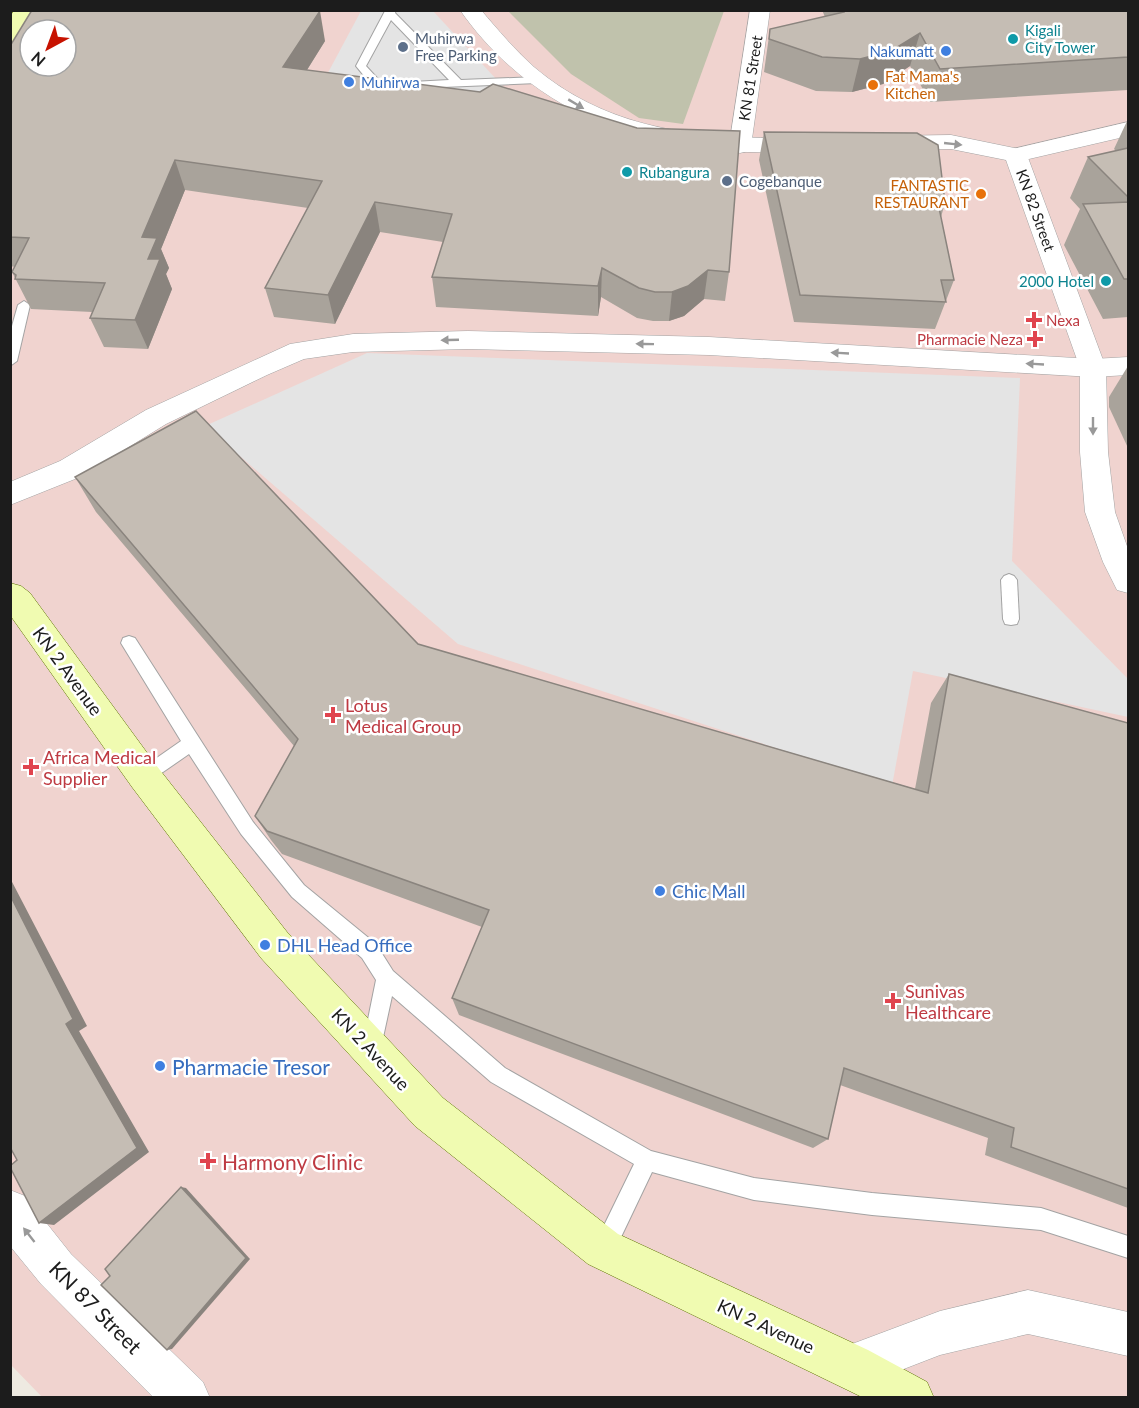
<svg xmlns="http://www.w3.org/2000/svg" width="1139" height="1408" viewBox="0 0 1139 1408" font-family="Lato,sans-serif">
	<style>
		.commercial { fill: #f0d3cf; fill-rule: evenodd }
		.construction { fill: #c0c2ac }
		.parking { fill: #e4e4e4 }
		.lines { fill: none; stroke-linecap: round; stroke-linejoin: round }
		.service-casing { stroke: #a3a3a3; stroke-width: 2 }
		.minor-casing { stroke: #a3a3a3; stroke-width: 1 }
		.tertiary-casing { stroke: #a3a3a3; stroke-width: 1 }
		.secondary-casing { stroke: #5d7402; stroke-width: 1 }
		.service { fill: #fff; fill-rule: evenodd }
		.minor { fill: #fff; fill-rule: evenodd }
		.tertiary { fill: #fff; fill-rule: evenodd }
		.secondary { fill: #f0fbb1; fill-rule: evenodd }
		.wall { fill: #a9a39b }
		.shaded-wall { fill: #8a847e }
		.building { fill: #c5bdb4; stroke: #8a847e; stroke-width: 1.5; fill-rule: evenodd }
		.oneway { fill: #999 }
		.culture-dot { fill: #0f9aa8; stroke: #fff; stroke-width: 2 }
		.service-dot { fill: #5c6f8a; stroke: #fff; stroke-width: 2 }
		.shop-dot { fill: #3f7fe0; stroke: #fff; stroke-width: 2 }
		.food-dot { fill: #e8710a; stroke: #fff; stroke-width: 2 }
		.health-dot { fill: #e0444e; stroke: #fff; stroke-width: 2 }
		.labels { text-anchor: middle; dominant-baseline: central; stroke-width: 5; stroke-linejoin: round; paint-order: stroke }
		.far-culture-label { font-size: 15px; fill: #0d838f; stroke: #fff; text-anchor: start }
		.far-service-label { font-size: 15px; fill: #4e5e75; stroke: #fff; text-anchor: start }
		.far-shop-label { font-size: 15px; fill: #366cbe; stroke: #fff; text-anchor: end }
		.far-food-label { font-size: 15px; fill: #c56008; stroke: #fff; text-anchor: start }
		.far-street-label { font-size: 15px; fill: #1c1c1c; stroke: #fff }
		.far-health-label { font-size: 15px; fill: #be3a42; stroke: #fff; text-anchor: start }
		.street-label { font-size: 18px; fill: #1c1c1c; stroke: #fff }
		.health-label { font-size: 18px; fill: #be3a42; stroke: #fff; text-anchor: start }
		.shop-label { font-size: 18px; fill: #366cbe; stroke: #fff; text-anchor: start }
		.near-shop-label { font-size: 21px; fill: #366cbe; stroke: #fff; text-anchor: start }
		.near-health-label { font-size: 21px; fill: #be3a42; stroke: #fff; text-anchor: start }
		.near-street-label { font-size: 21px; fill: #1c1c1c; stroke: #fff }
	</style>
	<rect width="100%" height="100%" fill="#eeeae1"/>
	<!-- commercial -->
	<path class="commercial" d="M10 11H1128V1397L43 1398 11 1365ZM30 30H66V66H30Z"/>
	<!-- construction -->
	<polygon class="construction" points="508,11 724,11 683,124 639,118 571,74"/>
	<!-- parking -->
	<g class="parking">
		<polygon points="361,11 433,11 523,108 315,97"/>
		<polygon points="367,353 1020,378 1012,561 1128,679 1128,717 913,671 892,786 458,644 205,426"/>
	</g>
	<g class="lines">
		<defs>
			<g id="service">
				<path d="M396 10 395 13 461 80 537 77 542 80 537 83 393 89 370 83 356 66 385 11ZM391 20 449 80 393 83 378 79 366 66Z"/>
				<polygon points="24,301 30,305 17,361 10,366 10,333 18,305"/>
				<polygon points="1009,574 1014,576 1017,580 1019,619 1017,624 1011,625 1005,624 1003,619 1001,580 1004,576"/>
				<polygon points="129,636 135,638 253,822 304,885 376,944 393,971 505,1068 651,1151 754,1178 872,1193 1041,1208 1128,1236 1128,1258 1041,1230 872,1215 754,1200 652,1172 612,1256 604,1259 596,1256 593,1248 634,1164 491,1082 392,996 379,1056 372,1059 365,1056 362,1049 376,980 362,958 292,897 241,834 189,754 150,781 144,784 138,781 135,776 138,771 181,741 121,643 123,638"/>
			</g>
			<g id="minor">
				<polygon points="750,10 770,10 751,146 748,151 740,153 732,151 729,146"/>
				<polygon points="1128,122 1128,136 1016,162 1008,160 1005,155 1008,150"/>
				<polygon points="468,331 709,337 1093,359 1128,357 1128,375 1093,377 709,355 468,349 353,352 304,359 267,375 166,424 80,477 10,505 10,482 60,461 146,410 290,344 353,334"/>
				<polygon points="10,1190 25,1196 71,1254 203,1382 210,1398 154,1398 41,1284 10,1246"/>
			</g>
			<g id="tertiary">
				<path d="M460 10H481C498 30 515 50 534 67 613 134 708 139 806 138L814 140 817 145 814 150 806 152C773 152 739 153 706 150 608 140 517 92 460 10Z"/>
				<polygon points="951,135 1024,150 1027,155 1106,368 1108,452 1115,512 1128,549 1128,593 1117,590 1103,562 1085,512 1080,452 1080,368 1006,160 951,149 890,150 882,148 879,143 882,138 890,136"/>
				<polygon points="1028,1290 1128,1312 1128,1356 1028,1334 940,1355 852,1389 836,1382 829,1366 836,1350 940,1311"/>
			</g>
			<g id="secondary">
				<polygon points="14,10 34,10 20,41 17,45 10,47 10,18"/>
				<polygon points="10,583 21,586 30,593 156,765 287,932 443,1098 618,1234 868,1350 927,1382 934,1398 864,1398 588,1264 415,1126 261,958 132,787 10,615"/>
			</g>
		</defs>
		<!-- service casing -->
		<use href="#service" class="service-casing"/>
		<!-- minor casing -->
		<use href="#minor" class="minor-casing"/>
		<!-- tertiary casing -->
		<use href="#tertiary" class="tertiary-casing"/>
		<!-- secondary casing -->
		<use href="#secondary" class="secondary-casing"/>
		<!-- service -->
		<use href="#service" class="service"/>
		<!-- minor -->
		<use href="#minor" class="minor"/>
		<!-- tertiary -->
		<use href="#tertiary" class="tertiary"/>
		<!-- secondary -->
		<use href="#secondary" class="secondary"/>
	</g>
	<!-- wall -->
	<g class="wall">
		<polygon points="822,10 1128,10 1128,90 930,102 910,66 883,84 852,92 816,91 764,72 770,29 825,17"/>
		<polygon points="325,41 307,70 729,272 725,301 704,299 684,316 669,321 653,321 637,318 601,297 598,316 436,307 432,277 443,242 380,232 335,324 274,317 265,288 308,208 185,190 161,249 169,268 166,274 172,289 148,349 104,347 90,318 92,312 31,309 12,272 15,267 10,266 10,46"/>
		<polygon points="1128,119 1128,317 1103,319 1064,245 1080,209 1070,198 1088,157 1116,151 1114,149"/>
		<polygon points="764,132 945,203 941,217 954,280 935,329 794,322 759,160"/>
		<polygon points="1128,366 1128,448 1109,407 1109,397"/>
		<polygon points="75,477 418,644 915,789 931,703 949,674 1128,723 1128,1208 985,1155 988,1138 840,1085 828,1139 813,1148 459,1015 452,998 482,927 282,854 271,840 255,816 294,746 96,512"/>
	</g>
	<!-- shaded-wall -->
	<g class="shaded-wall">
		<polygon points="320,11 325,41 290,97 283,67"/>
		<polygon points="920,33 910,66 883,84 852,92 860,59"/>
		<polygon points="175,160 185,190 161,249 169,268 166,274 172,289 148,349 135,320 148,259 142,237"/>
		<polygon points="375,202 380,232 335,324 328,295"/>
		<polygon points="602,268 601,297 598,316 598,286"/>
		<polygon points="708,270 704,299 684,316 669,321 672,292"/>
		<polygon points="10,878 87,1026 79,1031 149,1152 54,1225 39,1223 66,1024 10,895"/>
		<polygon points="181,1187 186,1188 250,1259 172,1349 167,1350"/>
	</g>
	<!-- building -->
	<g class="building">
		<path d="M32 10 320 11 283 67 480 92 493 84 637 128 740 131 729 272 708 270 688 286 672 292H655L639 288 602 268 598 286 432 277 452 214 375 202 328 295 265 288 322 181 175 160 142 237 157 238 148 259H160L135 320 90 318 105 283 15 279 16 275 12 272 29 238 10 237V46ZM30 30H66V66H30Z"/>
		<polygon points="843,10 1128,10 1128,57 940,69 920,33 891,51 860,59 822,57 769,39 770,29 844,12"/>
		<polygon points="764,132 917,133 938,145 945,203 938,203 954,280 941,280 946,302 800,295"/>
		<polygon points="1128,148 1128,197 1088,157"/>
		<polygon points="1128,202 1128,279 1124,279 1083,204"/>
		<polygon points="196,411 418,644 928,793 949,674 1128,723 1128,1189 1011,1147 1014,1128 844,1068 828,1139 452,998 489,910 267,831 255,816 298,739 75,477"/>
		<polygon points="10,895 73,1019 66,1024 137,1148 39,1223 10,1167 10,1166 17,1160 10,1147"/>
		<polygon points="181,1187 246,1258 167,1350 101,1285 110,1276 105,1269"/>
	</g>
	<!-- one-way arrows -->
	<defs><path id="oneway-solid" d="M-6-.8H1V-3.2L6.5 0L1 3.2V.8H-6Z" transform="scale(1.5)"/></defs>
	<g class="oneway">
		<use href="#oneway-solid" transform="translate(576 104) rotate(31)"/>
		<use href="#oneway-solid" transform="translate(953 144) rotate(6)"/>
		<use href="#oneway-solid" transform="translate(450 340) rotate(178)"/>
		<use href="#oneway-solid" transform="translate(645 344) rotate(-179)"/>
		<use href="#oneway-solid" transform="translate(840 353) rotate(-177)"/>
		<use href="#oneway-solid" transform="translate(1035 364) rotate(-177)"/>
		<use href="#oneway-solid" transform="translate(1093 426) rotate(90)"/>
		<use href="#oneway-solid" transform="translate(29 1235) rotate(-128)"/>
	</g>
	<!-- markers -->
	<g class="culture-dot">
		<circle cx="1013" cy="39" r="6"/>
		<circle cx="627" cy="172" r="6"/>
		<circle cx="1106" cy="281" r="6"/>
	</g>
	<g class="service-dot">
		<circle cx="403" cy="47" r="6"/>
		<circle cx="727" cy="181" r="6"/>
	</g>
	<g class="shop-dot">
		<circle cx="946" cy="51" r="6"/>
		<circle cx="349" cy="82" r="6"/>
		<circle cx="660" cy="891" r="6"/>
		<circle cx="265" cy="945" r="6"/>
		<circle cx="160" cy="1066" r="6"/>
	</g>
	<g class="food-dot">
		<circle cx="873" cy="85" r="6"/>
		<circle cx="981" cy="194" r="6"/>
	</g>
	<g class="health-dot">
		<path d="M1031 311h6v6h6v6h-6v6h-6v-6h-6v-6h6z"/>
		<path d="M1032 330h6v6h6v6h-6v6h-6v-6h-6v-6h6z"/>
		<path d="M330 706h6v6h6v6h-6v6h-6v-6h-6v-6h6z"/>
		<path d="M28 758h6v6h6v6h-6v6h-6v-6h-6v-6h6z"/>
		<path d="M890 992h6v6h6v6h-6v6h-6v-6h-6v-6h6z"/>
		<path d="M205 1152h6v6h6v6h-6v6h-6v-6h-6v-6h6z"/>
	</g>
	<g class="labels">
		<!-- far-culture labels -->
		<g class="far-culture-label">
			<text x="1025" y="30">Kigali<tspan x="1025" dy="17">City Tower</tspan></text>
			<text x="639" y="172">Rubangura</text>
			<text x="1094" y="281" text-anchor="end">2000 Hotel</text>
		</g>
		<!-- far-service labels -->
		<g class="far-service-label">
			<text x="415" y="38">Muhirwa<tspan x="415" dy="17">Free Parking</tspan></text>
			<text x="739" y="181">Cogebanque</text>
		</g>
		<!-- far-shop labels -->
		<g class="far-shop-label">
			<text x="934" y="51">Nakumatt</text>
			<text x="361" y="82" text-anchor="start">Muhirwa</text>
		</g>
		<!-- far-food labels -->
		<g class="far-food-label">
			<text x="885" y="76">Fat Mama's<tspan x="885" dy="17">Kitchen</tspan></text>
			<text x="969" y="185" text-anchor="end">FANTASTIC<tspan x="969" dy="17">RESTAURANT</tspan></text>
		</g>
		<!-- far-street labels -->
		<g class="far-street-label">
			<text transform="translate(750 78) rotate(-81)">KN 81 Street</text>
			<text transform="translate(1036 210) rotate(70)">KN 82 Street</text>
		</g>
		<!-- far-health labels -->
		<g class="far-health-label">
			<text x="1046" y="320">Nexa</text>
			<text x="1023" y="339" text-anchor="end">Pharmacie Neza</text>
		</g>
		<!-- street labels -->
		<g class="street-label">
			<text transform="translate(68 671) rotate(54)">KN 2 Avenue</text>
			<text transform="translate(371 1049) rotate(47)">KN 2 Avenue</text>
			<text transform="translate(766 1326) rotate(25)">KN 2 Avenue</text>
		</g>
		<!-- health labels -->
		<g class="health-label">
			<text x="345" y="705">Lotus<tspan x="345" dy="21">Medical Group</tspan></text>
			<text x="43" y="757">Africa Medical<tspan x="43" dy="21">Supplier</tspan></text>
			<text x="905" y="991">Sunivas<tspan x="905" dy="21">Healthcare</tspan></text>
		</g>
		<!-- shop labels -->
		<g class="shop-label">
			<text x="672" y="891">Chic Mall</text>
			<text x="277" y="945">DHL Head Office</text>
		</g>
		<!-- near-shop labels -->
		<g class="near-shop-label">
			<text x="172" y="1066">Pharmacie Tresor</text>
		</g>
		<!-- near-health labels -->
		<g class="near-health-label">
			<text x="222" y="1161">Harmony Clinic</text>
		</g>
		<!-- near-street labels -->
		<g class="near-street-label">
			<text transform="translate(96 1307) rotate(45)">KN 87 Street</text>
		</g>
	</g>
	<!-- border -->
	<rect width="1139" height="1408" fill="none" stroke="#1c1c1c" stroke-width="24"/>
	<!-- north arrow -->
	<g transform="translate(48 48) rotate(221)"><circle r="28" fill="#ffffff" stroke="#a4a4a4" stroke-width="1.5"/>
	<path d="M0-4.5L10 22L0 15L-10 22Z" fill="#c71200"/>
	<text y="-9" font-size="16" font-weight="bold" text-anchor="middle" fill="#1c1c1c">N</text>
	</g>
</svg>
